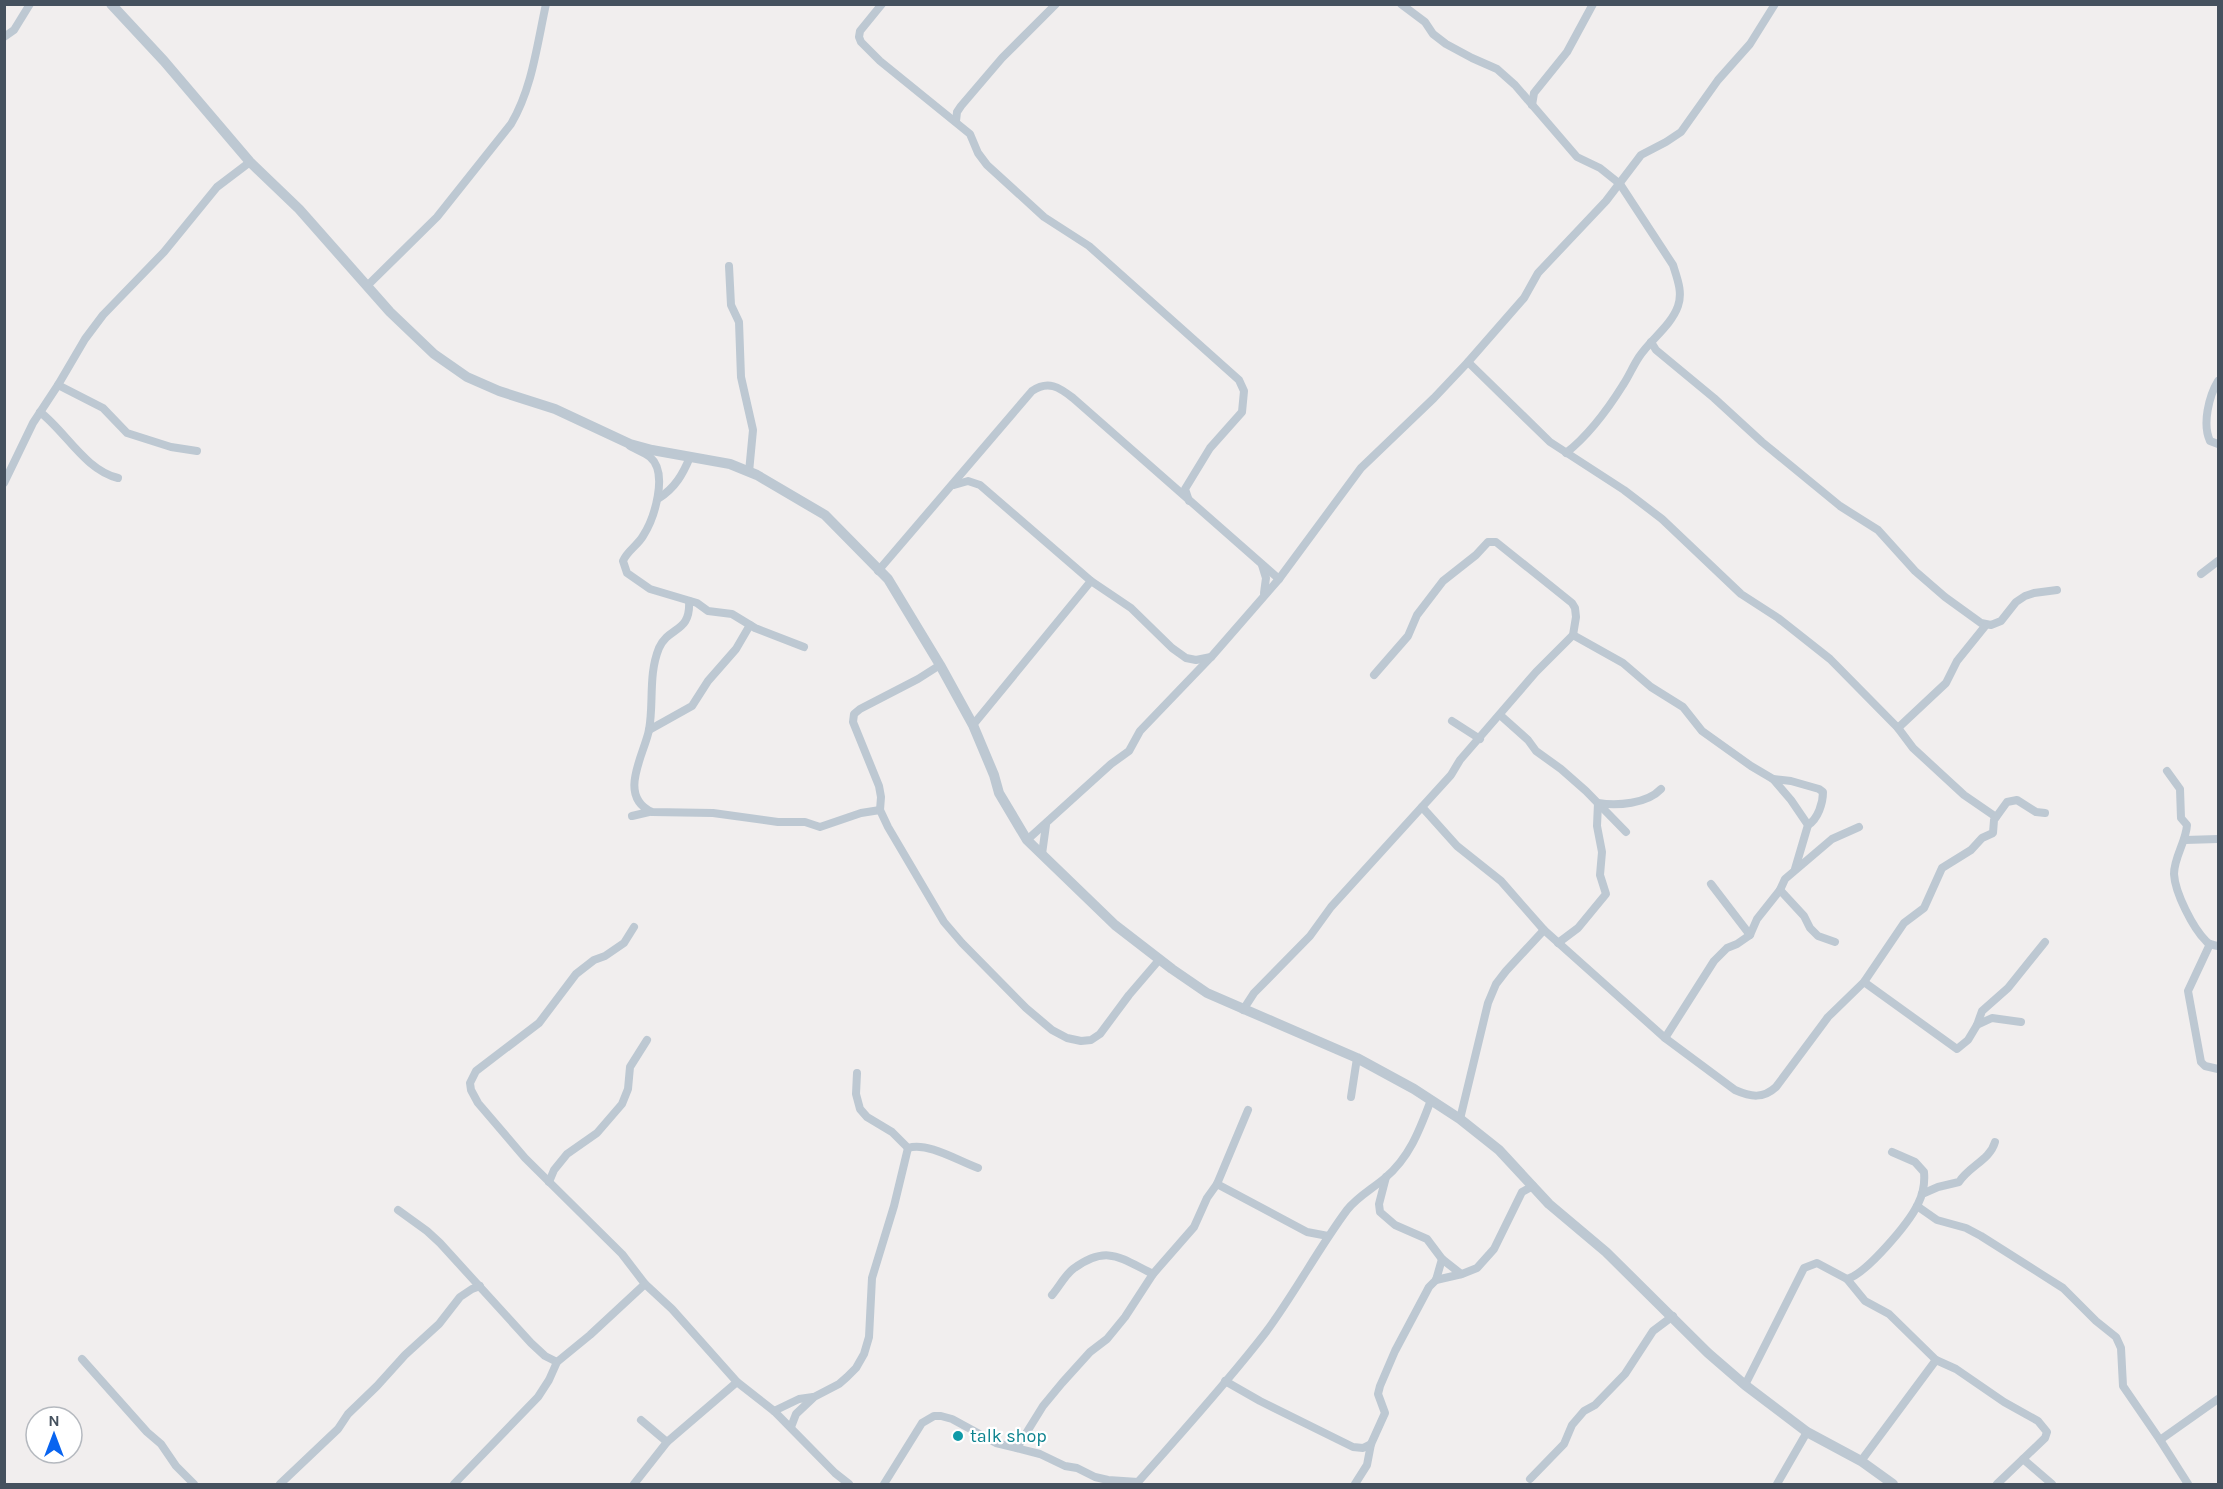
<svg xmlns="http://www.w3.org/2000/svg" width="2223" height="1489" viewBox="0 0 2223 1489" font-family="Karla,sans-serif">
	<style>
		.lines { fill: none; stroke-linecap: round; stroke-linejoin: round }
		.minor { stroke: #bdc8d2; stroke-width: 8 }
		.tertiary { stroke: #bdc8d2; stroke-width: 10 }
		.culture-dot { fill: #0f9aa8; stroke: #fff; stroke-width: 2 }
		.labels { text-anchor: middle; dominant-baseline: central; stroke-width: 4.5; stroke-linejoin: round; paint-order: stroke }
		.culture-label { font-size: 18px; fill: #0d838f; stroke: #fff; text-anchor: start }
	</style>
	<rect width="100%" height="100%" fill="#f1eeee"/>
	<g class="lines">
		<!-- minor -->
		<g class="minor">
			<polyline points="882,4 860,31 859,37 861,42 880,61 970,134 978,153 987,165 1044,217 1089,246 1239,380 1244,391 1242,412 1210,448 1185,489 1189,501"/>
			<path d="M1401 4 1425 22 1433 34 1446 44 1472 58 1497 69 1515 85 1577 157 1600 168 1620 184 1673 265C1677 278 1683 292 1678 306 1671 326 1650 340 1639 357 1633 366 1629 376 1623 385 1608 409 1589 435 1566 453"/>
			<polyline points="4,37 14,30 30,4"/>
			<polyline points="1532,105 1534,93 1567,52 1593,4"/>
			<polyline points="956,121 957,112 961,106 1002,58 1056,4"/>
			<polyline points="729,266 731,305 739,322 741,377 753,430 749,472"/>
			<path d="M367 286 437 217 511 124C532 89 537 45 546 4"/>
			<polyline points="1651,342 1656,350 1714,398 1762,442 1840,506 1878,530 1915,571 1945,597 1981,623 1991,625 2001,621 2016,602 2025,596 2034,593 2057,590"/>
			<polyline points="1468,362 1550,442 1624,490 1662,519 1741,594 1778,618 1830,659 1898,728 1913,748 1964,795 1996,817"/>
			<path d="M2218 381C2209 396 2202 424 2210 441L2218 444"/>
			<polyline points="58,385 103,408 127,433 171,447 197,451"/>
			<path d="M40 412C66 432 85 470 118 478"/>
			<path d="M630 446C636 450 644 452 650 457 669 473 654 519 643 536 638 545 627 551 623 561L627 573 650 589 697 603 708 611 732 614 755 628 804 647"/>
			<polyline points="4,483 33,423 58,385 85,339 103,315 164,252 217,187 250,162"/>
			<polyline points="954,485 968,481 980,485 1091,581 1131,608 1172,648 1186,658 1196,660 1211,657"/>
			<path d="M659 498C675 488 683 474 690 457"/>
			<polyline points="1262,565 1266,578 1264,593"/>
			<path d="M878 571 1032 391C1048 380 1059 387 1073 398L1279 579"/>
			<polyline points="2201,574 2218,561"/>
			<path d="M689 601C691 633 669 626 659 648 648 675 654 703 649 730 644 755 617 796 652 812L713 813 778 822H805L820 827 861 813 880 810"/>
			<polyline points="1573,635 1623,663 1651,687 1683,707 1702,731 1751,766 1773,779 1791,800 1808,825 1795,869"/>
			<polyline points="940,665 918,679 860,709 854,714 853,722 879,786 881,797 880,810 888,827 944,922 962,943 1026,1008 1052,1030 1067,1038 1081,1041 1091,1040 1100,1034 1129,995 1159,960"/>
			<polyline points="1500,715 1528,740 1536,751 1561,769 1586,791 1626,832"/>
			<polyline points="1452,721 1480,739"/>
			<polyline points="973,725 1091,581"/>
			<polyline points="1898,728 1946,683 1957,661 1986,625"/>
			<polyline points="649,730 692,706 708,681 736,649 750,625"/>
			<path d="M2167 771 2180 789 2181 818 2187 825C2186 842 2174 857 2174 874 2175 893 2193 928 2206 941 2209 945 2214 945 2218 946"/>
			<path d="M1773 779 1791 781 1819 789 1823 792C1823 803 1818 819 1808 825"/>
			<path d="M1422 807 1457 846 1501 881 1544 930 1665 1038 1735 1090C1751 1097 1763 1099 1776 1087L1828 1017 1864 982 1904 923 1924 908 1942 868 1971 850 1982 838 1993 833 1994 820 2007 802 2017 800 2036 812 2045 813"/>
			<polyline points="632,816 649,812"/>
			<polyline points="1027,840 1111,764 1129,751 1140,731 1212,656 1279,579 1361,468 1434,398 1468,362 1524,298 1538,273 1606,201 1641,155 1666,142 1681,132 1718,80 1750,44 1775,4"/>
			<polyline points="2185,840 2218,839"/>
			<polyline points="1042,854 1046,825"/>
			<polyline points="1711,884 1750,935"/>
			<polyline points="1780,890 1804,916 1810,928 1818,936 1835,942"/>
			<polyline points="634,927 624,943 605,956 594,960 576,974 539,1023 476,1071 470,1083 471,1090 478,1103 525,1158 622,1254 645,1284 672,1309 737,1382 774,1411 835,1473 849,1484"/>
			<path d="M1558 943 1578 928 1606 894 1600 875 1602 852 1597 826 1598 803C1617 806 1647 804 1661 789"/>
			<polyline points="2210,944 2188,991 2201,1062 2205,1066 2218,1069"/>
			<polyline points="1864,982 1957,1049 1968,1040 1977,1025 1982,1011 2008,988 2045,942"/>
			<polyline points="1243,1010 1254,993 1310,936 1331,907 1451,775 1460,760 1536,672 1573,635 1576,617 1575,608 1572,603 1496,542 1488,542 1476,555 1443,581 1417,615 1408,636 1374,675"/>
			<polyline points="1977,1025 1992,1018 2021,1022"/>
			<polyline points="1665,1038 1714,961 1727,948 1737,944 1750,935 1757,919 1780,890 1785,879 1832,839 1859,827"/>
			<polyline points="857,1073 856,1094 860,1109 867,1117 892,1132 908,1148"/>
			<polyline points="1351,1097 1357,1058"/>
			<polyline points="1460,1119 1488,1003 1496,984 1506,971 1544,930"/>
			<path d="M908 1148C929 1142 958 1161 978 1168"/>
			<polyline points="1386,1177 1379,1204 1380,1212 1395,1225 1427,1239 1442,1259 1461,1274"/>
			<polyline points="549,1182 554,1170 567,1154 597,1133 622,1104 628,1089 630,1067 647,1040"/>
			<polyline points="1217,1184 1307,1232 1328,1236"/>
			<path d="M1922 1194 1938 1187 1959 1182C1969 1166 1990 1160 1995 1142"/>
			<polyline points="1917,1206 1937,1220 1966,1228 1981,1236 2063,1288 2096,1321 2116,1337 2121,1348 2123,1386 2160,1440 2188,1484"/>
			<polyline points="398,1210 427,1231 440,1243 531,1343 545,1356 557,1362"/>
			<polyline points="1847,1279 1865,1301 1889,1314 1936,1360 1956,1369 2004,1402 2038,1421 2047,1432 2045,1438 1997,1484"/>
			<polyline points="1436,1280 1462,1274 1477,1268 1494,1249 1522,1192 1533,1186"/>
			<path d="M1052 1295C1059 1287 1065 1275 1073 1269 1107 1244 1120 1258 1153 1274"/>
			<polyline points="82,1359 147,1432 161,1444 176,1466 194,1484"/>
			<polyline points="1225,1381 1260,1401 1353,1447 1363,1448 1371,1444"/>
			<path d="M1745 1385 1804 1268 1817 1263 1847 1279C1866 1274 1909 1223 1918 1204 1923 1194 1925 1183 1924 1172L1915 1162 1892 1152"/>
			<polyline points="774,1411 799,1399 813,1397"/>
			<polyline points="641,1420 667,1442"/>
			<polyline points="791,1427 796,1414 814,1397 839,1384 847,1377 856,1368 864,1354 869,1337 872,1278 894,1206 908,1148"/>
			<polyline points="2160,1440 2218,1399"/>
			<polyline points="1017,1448 1043,1406 1062,1383 1090,1352 1107,1339 1125,1317 1153,1274 1194,1227 1207,1198 1217,1184 1248,1110"/>
			<polyline points="2023,1459 2052,1484"/>
			<polyline points="1861,1461 1936,1360"/>
			<polyline points="1530,1479 1564,1444 1572,1425 1584,1411 1595,1405 1625,1374 1653,1331 1673,1316"/>
			<path d="M1138 1482C1181 1433 1226 1384 1266 1332 1295 1293 1318 1249 1347 1210 1357 1197 1372 1189 1385 1178 1410 1157 1420 1129 1431 1100"/>
			<polyline points="280,1484 338,1429 348,1414 377,1386 405,1355 439,1324 460,1297 472,1289 480,1286"/>
			<polyline points="454,1484 538,1397 549,1380 557,1362 590,1335 645,1284"/>
			<polyline points="634,1484 667,1442 737,1382"/>
			<polyline points="884,1484 922,1423 934,1416 941,1416 952,1419 996,1443 1040,1454 1065,1466 1077,1468 1095,1477 1108,1480 1138,1482"/>
			<polyline points="1355,1484 1367,1465 1371,1444 1385,1413 1378,1394 1380,1386 1395,1351 1429,1287 1436,1280 1442,1259"/>
			<polyline points="1777,1484 1807,1432"/>
		</g>
		<!-- tertiary -->
		<polyline class="tertiary" points="111,4 164,61 250,162 299,209 390,312 434,354 467,377 499,391 555,409 630,444 652,450 730,464 757,475 825,515 888,579 940,665 973,725 994,775 999,793 1027,840 1115,925 1172,969 1207,993 1357,1058 1414,1089 1460,1119 1499,1150 1549,1204 1606,1252 1708,1353 1745,1385 1807,1432 1861,1461 1893,1484"/>
	</g>
	<!-- markers -->
	<circle class="culture-dot" cx="958" cy="1436" r="6"/>
	<g class="labels">
		<!-- culture labels -->
		<g class="culture-label">
			<text x="970" y="1436">talk shop</text>
		</g>
	</g>
	<!-- border -->
	<rect width="2223" height="1489" fill="none" stroke="#45515e" stroke-width="12"/>
	<!-- north arrow -->
	<g transform="translate(54 1435)"><circle r="28" fill="#ffffff" stroke="#b5b9bf" stroke-width="1.5"/>
	<path d="M0-4.5L10 22L0 15L-10 22Z" fill="#0964f0"/>
	<text y="-9" font-size="16" font-weight="bold" text-anchor="middle" fill="#45515e">N</text>
	</g>
</svg>
